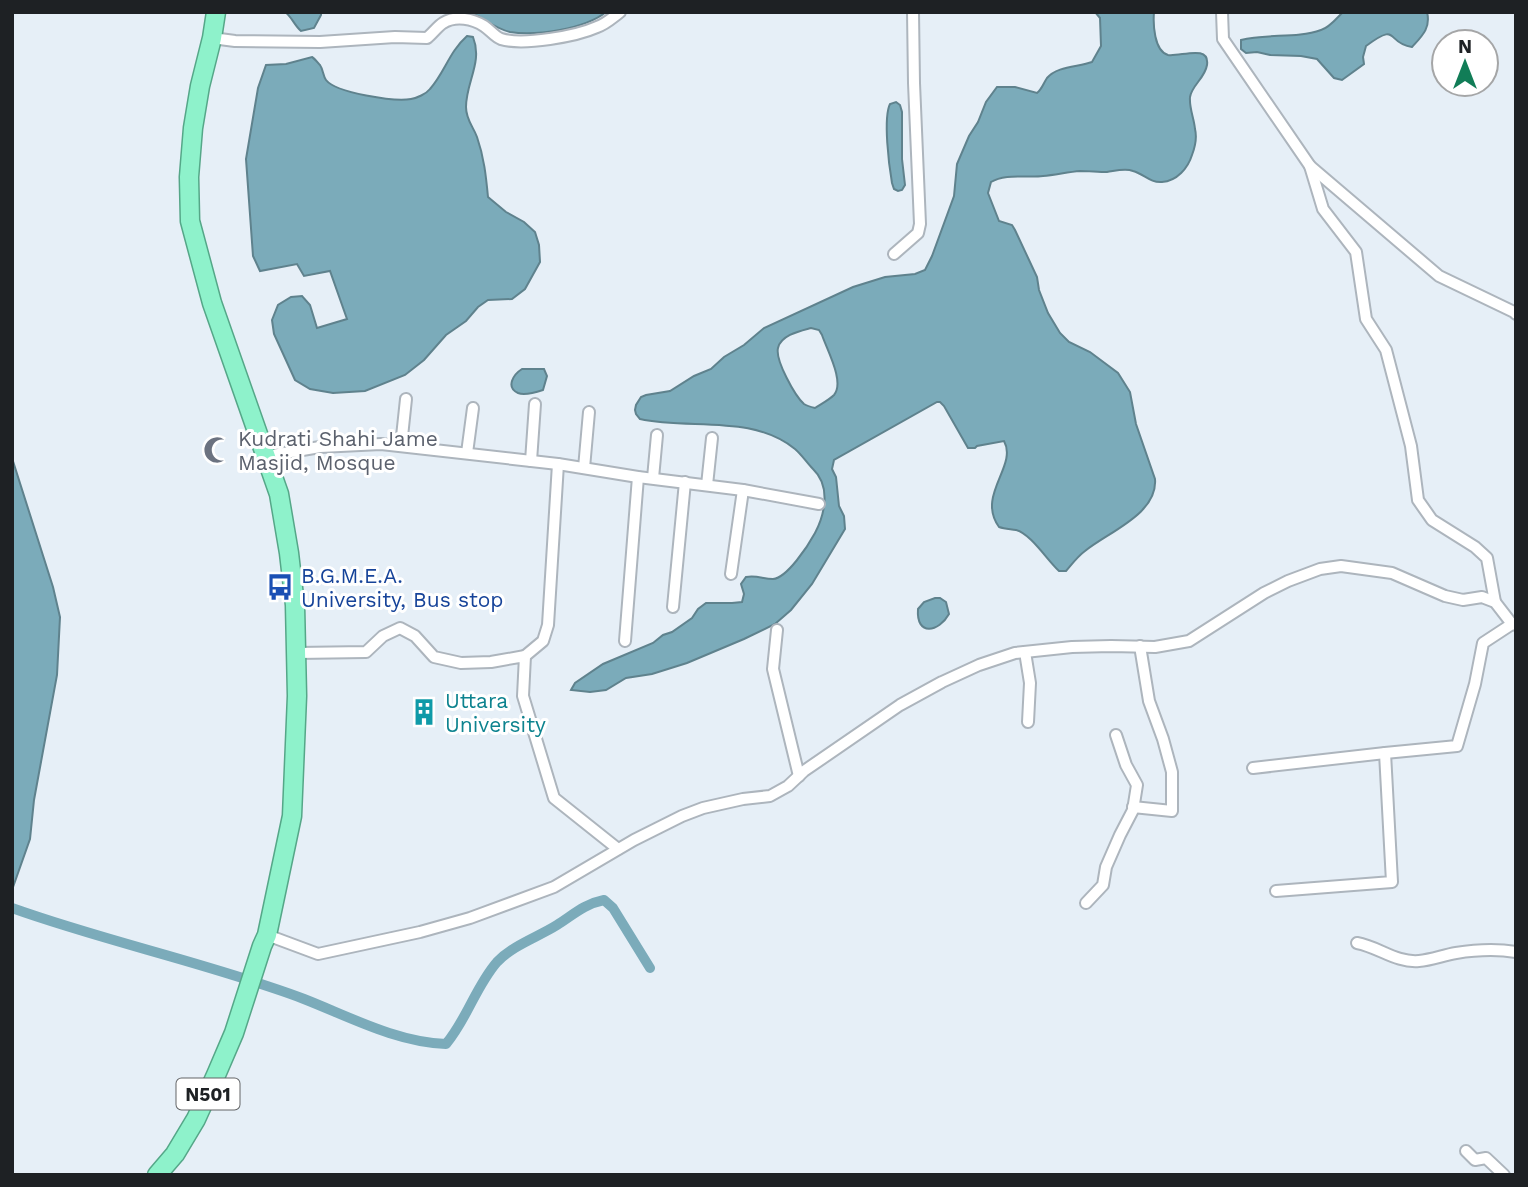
<svg xmlns="http://www.w3.org/2000/svg" width="1528" height="1187" viewBox="0 0 1528 1187" font-family="'Work Sans',sans-serif">
	<style>
		.water { fill: #7babba; stroke: #5f828d; stroke-width: 2; fill-rule: evenodd }
		.lines { fill: none; stroke-linecap: round; stroke-linejoin: round }
		.canal { stroke: #7babba; stroke-width: 10 }
		.minor-casing { stroke: #adb5bd; stroke-width: 14 }
		.trunk-casing { stroke: #55a788; stroke-width: 21 }
		.minor { stroke: #fff; stroke-width: 10 }
		.trunk { stroke: #8ef2cb; stroke-width: 18 }
		.labels { text-anchor: middle; dominant-baseline: central; stroke-width: 6; stroke-linejoin: round; paint-order: stroke }
		.shield { fill: #fff; stroke: #626466; stroke-width: 2 }
		.shield-label { font-size: 19px; font-weight: bold; fill: #1e2124 }
		.worship-label { font-size: 21px; fill: #5b616d; stroke: #fff; text-anchor: start }
		.transit-label { font-size: 21px; fill: #164399; stroke: #fff; text-anchor: start }
		.culture-label { font-size: 21px; fill: #0d838f; stroke: #fff; text-anchor: start }
	</style>
	<rect width="100%" height="100%" fill="#e6eff7"/>
	<!-- water -->
	<g class="water">
		<path d="M285 12H321V15L314 28 301 31C294 25 292 17 285 12Z"/>
		<path d="M470 12H606C585 29 536 36 510 32 496 29 483 18 470 12Z"/>
		<path d="M1095 12H1154C1153 24 1154 51 1168 55 1180 57 1210 44 1207 65 1205 78 1192 85 1190 97 1189 108 1194 118 1195 129 1197 137 1195 147 1192 155 1188 168 1177 181 1162 182 1150 183 1144 174 1133 171 1125 168 1115 171 1107 172 1098 172 1089 171 1080 171 1068 172 1055 175 1043 176 1027 178 1005 173 991 182L988 193 999 221 1012 225 1015 230 1037 277 1039 290 1048 313 1060 333 1069 342 1090 352 1118 373 1130 392 1136 424 1155 479C1158 514 1108 532 1085 551 1078 556 1072 564 1066 571H1059C1047 560 1031 534 1016 530 1011 529 1005 529 999 527 976 495 1018 466 1004 441L977 446 975 448H968L944 406 940 402H937L834 460 832 469 836 477 839 506 844 516 845 529 812 584 791 610 775 624 744 639 687 663 652 674 626 678 606 690 590 692 571 690 575 683 603 664 653 643 663 635 672 632 692 618 698 609 706 603H732L742 602 744 594 741 584 746 577C757 575 763 579 773 579 787 578 808 546 815 533 825 514 831 486 813 469 807 463 802 455 795 449 752 414 690 430 640 419L636 414 635 410 636 405 641 397 646 395 670 391 694 376 711 369 724 357 744 345 764 328 853 287 885 277 915 274 925 270 932 256 954 196 957 164 969 136 978 122 986 102 997 87H1015L1037 93C1042 89 1043 84 1047 78 1057 66 1078 67 1092 62L1101 46 1100 18ZM811 328 819 330 822 335C827 350 845 382 834 395 829 400 821 404 815 408 811 407 807 406 804 404 795 396 775 360 778 348 781 335 800 331 811 328Z"/>
		<path d="M1343 12H1427C1431 28 1422 36 1412 47 1385 43 1400 21 1366 46L1363 57 1364 64 1342 80 1334 78 1317 59 1301 56 1270 55 1257 52 1246 53 1241 49V40C1267 33 1296 39 1321 30 1329 28 1337 18 1343 12Z"/>
		<path d="M467 36 473 37C483 62 466 82 466 107 466 120 473 126 477 137 484 157 486 176 488 197L506 212 524 222 535 232 539 245 540 262 525 289 512 299 488 300 478 307 466 321 446 335 424 360 405 375 365 391 333 393 310 389 295 380 274 334 272 320 278 305 291 297 302 296 310 305 317 328 347 319 330 271 304 276 297 264 260 271 253 256 246 159 258 88 266 65 286 64 312 57C314 58 319 64 320 65 323 69 323 76 326 80 336 93 395 102 411 99 417 98 426 94 430 89 445 72 449 52 467 36Z"/>
		<path d="M896 102 900 105 902 112V159L905 185 902 190 898 191 894 189 892 183C889 166 883 118 890 104Z"/>
		<path d="M522 369H544L547 376 543 390C537 392 525 396 518 393 505 387 514 374 522 369Z"/>
		<polygon points="12,458 53,587 60,617 57,675 34,800 30,839 12,890"/>
		<path d="M935 598H940L946 602 949 614C939 632 916 637 918 609L924 602Z"/>
	</g>
	<g class="lines">
		<!-- canal -->
		<path class="canal" d="M12 908C93 937 177 956 258 983 273 988 289 993 304 999 350 1017 396 1042 446 1044 467 1019 476 986 497 962 513 945 538 937 557 925 573 915 584 904 604 900L613 908 650 968"/>
		<defs>
			<g id="minor">
				<polyline points="1222,12 1223,39 1310,166 1439,276 1514,312 1516,314"/>
				<path d="M212 38 235 41 320 42 395 37 427 38C433 33 438 26 443 23 456 15 473 19 484 26 490 30 495 37 501 39 523 46 577 36 597 27 606 24 612 18 620 12"/>
				<polyline points="1310,166 1323,209 1356,252 1366,319 1386,350 1411,446 1418,500 1432,520 1475,547 1487,558 1495,602"/>
				<polyline points="894,254 918,233 920,224 914,83 913,12"/>
				<polyline points="401,446 406,399"/>
				<polyline points="467,453 473,408"/>
				<polyline points="267,456 320,447 381,444 558,464 638,477 743,490 819,504"/>
				<polyline points="531,461 535,404"/>
				<polyline points="584,468 589,412"/>
				<polyline points="653,478 657,435"/>
				<polyline points="707,485 712,438"/>
				<polyline points="731,574 743,490"/>
				<polyline points="673,607 685,482"/>
				<polyline points="777,630 773,669 799,776"/>
				<polyline points="625,641 638,477"/>
				<polyline points="1025,652 1030,683 1028,722"/>
				<polyline points="297,653 366,652 383,636 400,628 415,636 434,657 461,663 491,662 525,656 523,696 554,798 618,849"/>
				<polyline points="525,656 543,641 548,625 558,464"/>
				<polyline points="1253,768 1385,753 1457,746 1475,684 1483,643 1512,624"/>
				<polyline points="1133,807 1172,811 1172,772 1163,739 1149,701 1140,646"/>
				<polyline points="1276,891 1392,882 1385,753"/>
				<polyline points="1086,903 1103,885 1106,867 1120,835 1133,810 1137,785 1126,765 1116,735"/>
				<polyline points="267,935 318,954 420,932 470,918 554,887 634,840 682,816 703,808 743,799 770,796 788,786 804,771 900,705 942,682 979,665 1015,653 1072,647 1111,646 1155,647 1189,641 1264,593 1288,581 1320,569 1341,566 1392,573 1445,596 1463,600 1482,597 1495,602 1512,624 1516,625"/>
				<path d="M1357 943C1379 947 1396 963 1419 961 1431 960 1444 955 1456 953 1475 950 1497 949 1516 952"/>
				<polyline points="1466,1151 1475,1160 1486,1158 1504,1175"/>
			</g>
			<polyline id="trunk" points="157,1175 175,1154 196,1119 216,1075 234,1033 262,946 267,935 292,816 297,696 295,605 289,553 279,494 212,303 190,221 189,177 193,128 200,86 212,38 216,12"/>
		</defs>
		<!-- minor casing -->
		<use href="#minor" class="minor-casing"/>
		<!-- trunk casing -->
		<use href="#trunk" class="trunk-casing"/>
		<!-- minor -->
		<use href="#minor" class="minor"/>
		<!-- trunk -->
		<use href="#trunk" class="trunk"/>
	</g>
	<!-- icons -->
	<defs>
		<symbol id="mosque-bare" viewBox="-9 -9 18 18"><path d="M3.5-4.9A6 6 0 1 0 3.5 4.9A5 5 0 1 1 3.5-4.9Z" fill="#6b7280" stroke="#fff" stroke-width="2.5" paint-order="stroke"/></symbol>
		<symbol id="bus-bare" viewBox="-9 -9 18 18"><path d="M-5-6H5V4H4V6H2V4H-2V6H-4V4H-5ZM-3.5-4V0h7V-4ZM-3.5 1.2v1.5H-2V1.2ZM2 1.2v1.5H3.5V1.2Z" fill="#1a4fb4" stroke="#fff" stroke-width="2.5" paint-order="stroke"/></symbol>
		<symbol id="building-bare" viewBox="-9 -9 18 18"><path d="M-4-6H4V6H1V3H-1V6H-4ZM-2.5-4.3h1.7v1.8h-1.7ZM.8-4.3h1.7v1.8H.8ZM-2.5-1h1.7V.8h-1.7ZM.8-1h1.7V.8H.8Z" fill="#0f9aa8" stroke="#fff" stroke-width="2.5" paint-order="stroke"/></symbol>
	</defs>
	<g fill-rule="evenodd">
		<use href="#mosque-bare" x="198" y="431" width="38" height="38"/>
		<use href="#bus-bare" x="261" y="568" width="38" height="38"/>
		<use href="#building-bare" x="405" y="693" width="38" height="38"/>
	</g>
	<g class="labels">
		<!-- shield labels -->
		<rect class="shield" x="176.5" y="1078.5" width="63" height="31" rx="5"/>
		<g class="shield-label">
			<text x="208" y="1094">N501</text>
		</g>
		<!-- worship labels -->
		<g class="worship-label">
			<text x="238" y="438">Kudrati Shahi Jame<tspan x="238" dy="24">Masjid, Mosque</tspan></text>
		</g>
		<!-- transit labels -->
		<g class="transit-label">
			<text x="301" y="575">B.G.M.E.A.<tspan x="301" dy="24">University, Bus stop</tspan></text>
		</g>
		<!-- culture labels -->
		<g class="culture-label">
			<text x="445" y="700">Uttara<tspan x="445" dy="24">University</tspan></text>
		</g>
	</g>
	<!-- border -->
	<rect width="1528" height="1187" fill="none" stroke="#1e2124" stroke-width="28"/>
	<!-- north arrow -->
	<g transform="translate(1465 63)"><circle r="33" fill="#ffffff" stroke="#a5a6a7" stroke-width="2"/>
	<path d="M0-5L12 26L0 18L-12 26Z" fill="#117d57"/>
	<text y="-10" font-size="19" font-weight="bold" text-anchor="middle" fill="#1e2124">N</text>
	</g>
</svg>
